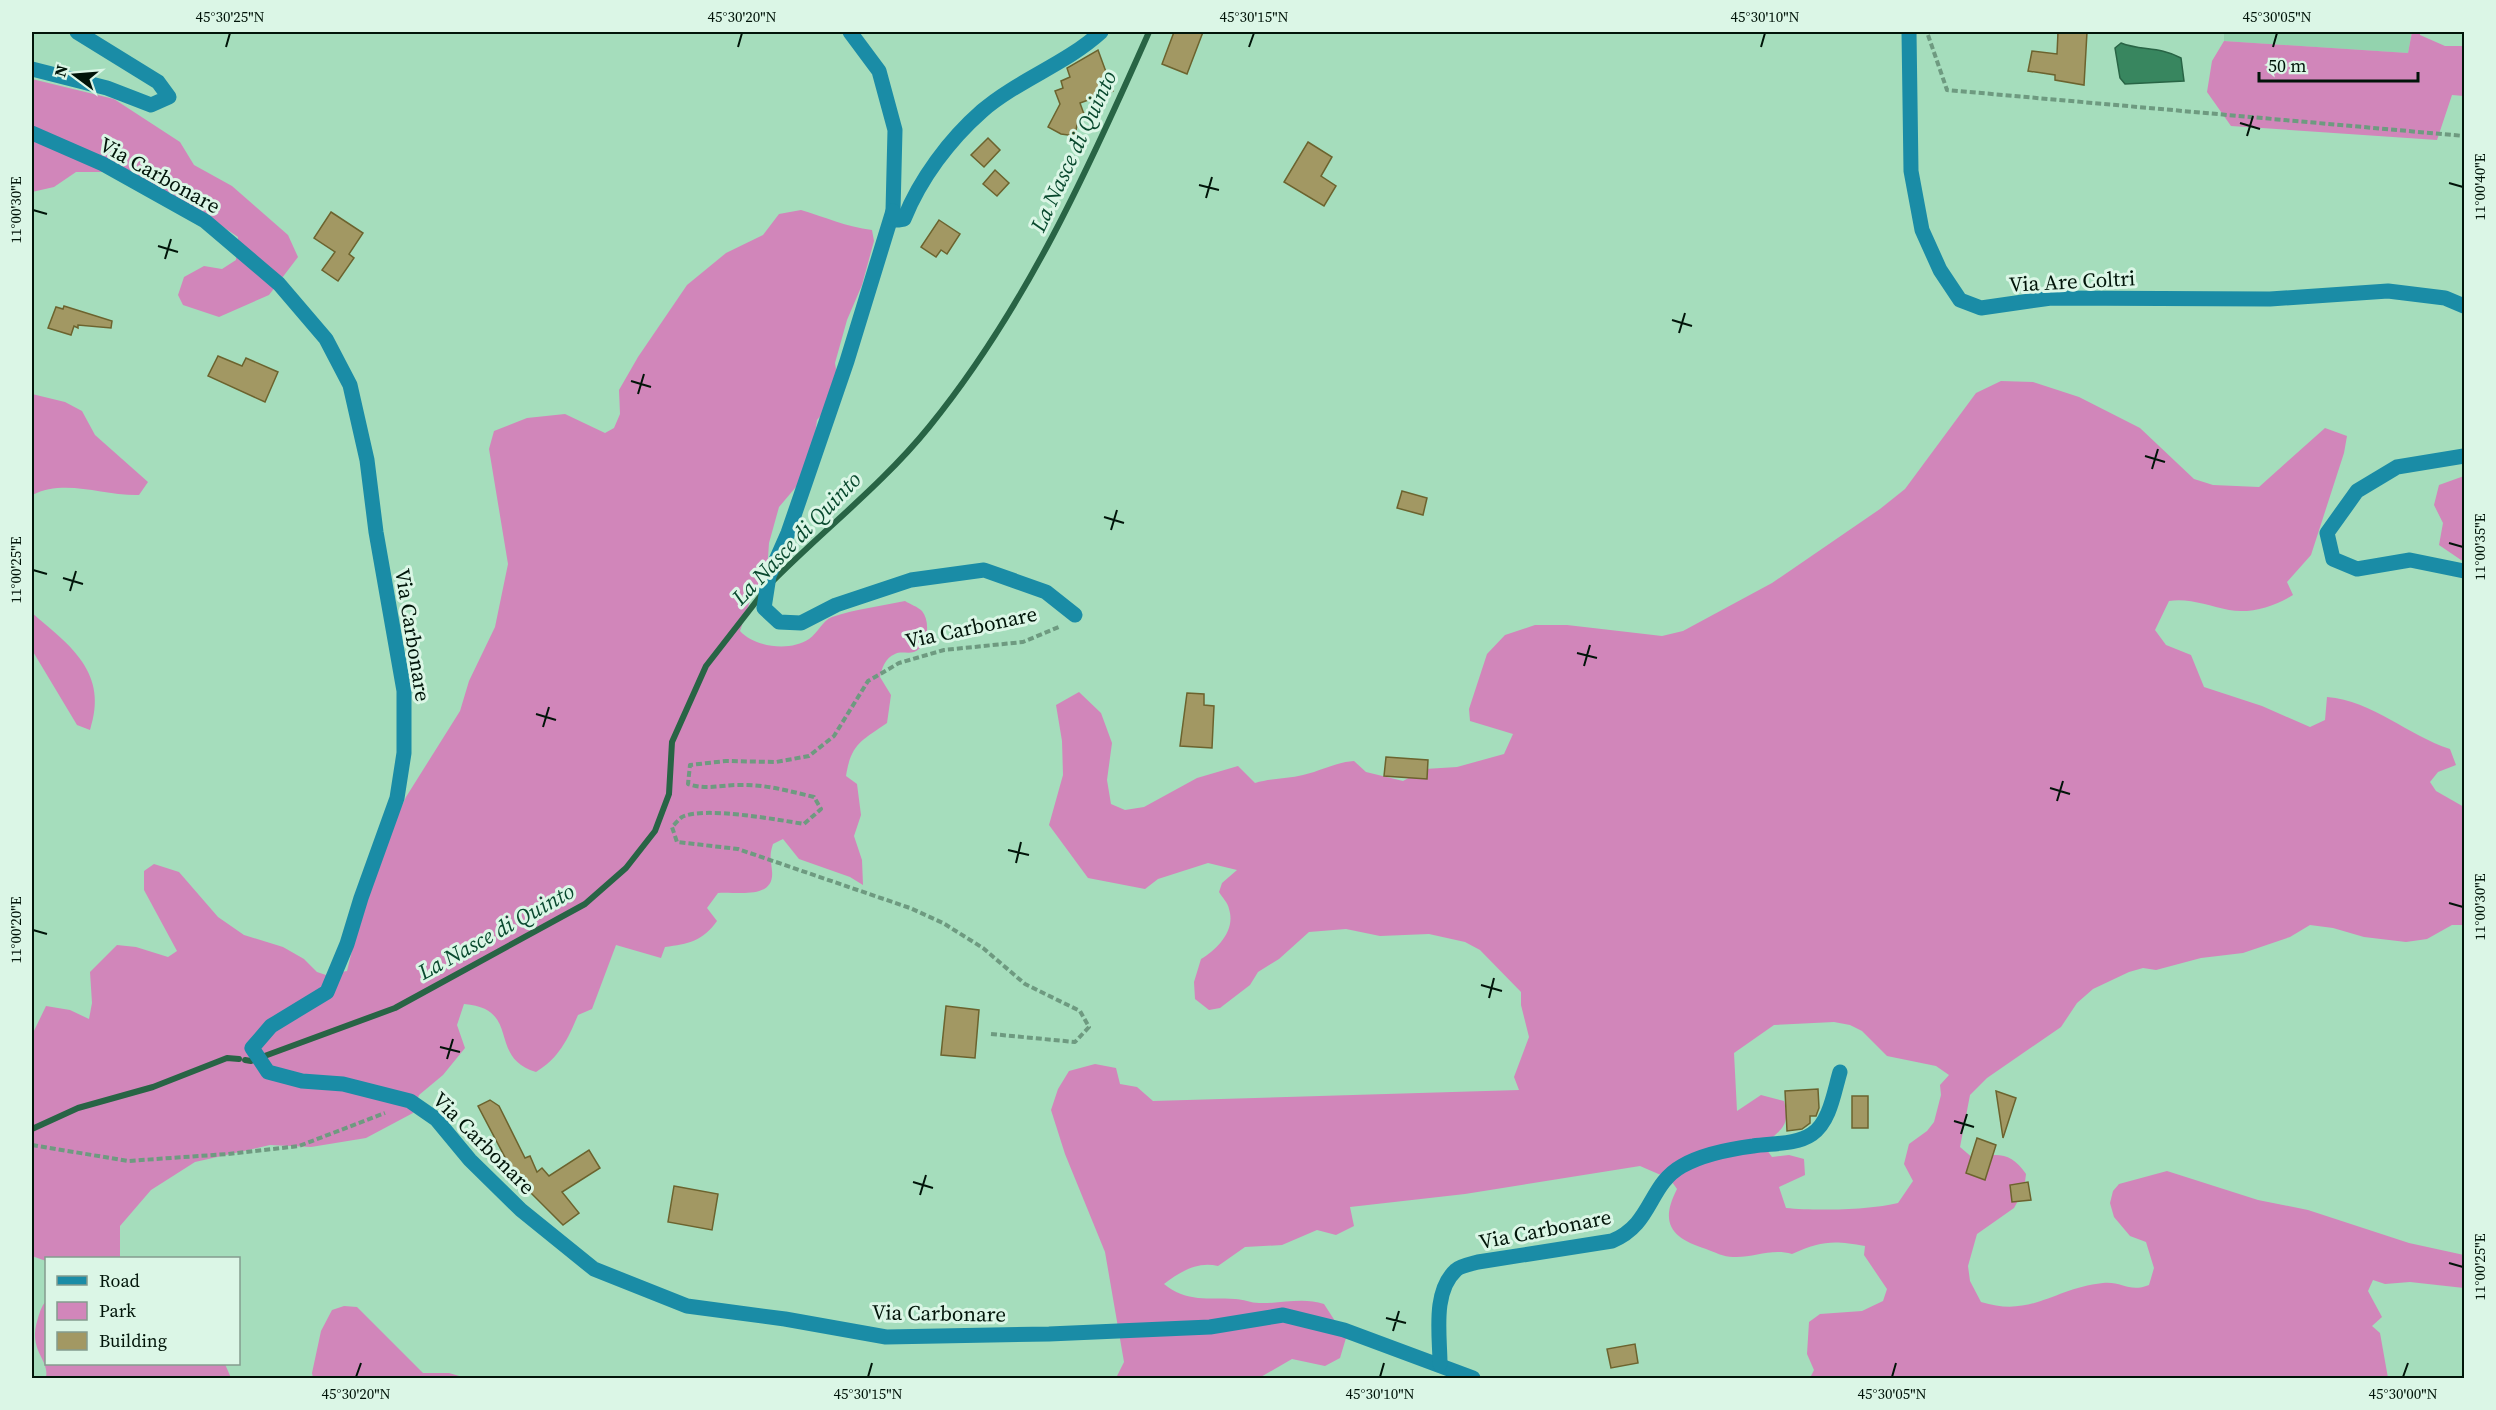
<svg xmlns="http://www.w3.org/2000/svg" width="2496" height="1410" viewBox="0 0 2496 1410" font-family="'Source Serif 4',serif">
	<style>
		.built { fill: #93d3ae }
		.green { fill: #d186ba; fill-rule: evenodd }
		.water { fill: #38865f; stroke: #286445; stroke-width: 1.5 }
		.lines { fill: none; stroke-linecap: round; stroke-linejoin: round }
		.stream { stroke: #286445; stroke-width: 6 }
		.building { fill: #a29863; stroke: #6c632e; stroke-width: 1.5 }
		.path { stroke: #6e9a80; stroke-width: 4; stroke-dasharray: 6 3; stroke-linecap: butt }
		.minor { stroke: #1a8ca6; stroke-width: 15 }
		.ticks { fill: none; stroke: #011409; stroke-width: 2 }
		.labels { text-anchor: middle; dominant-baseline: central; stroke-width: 6; stroke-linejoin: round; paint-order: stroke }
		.street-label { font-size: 21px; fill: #011409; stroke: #dbf6e6 }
		.water-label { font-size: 22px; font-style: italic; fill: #09492e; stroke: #dbf6e6 }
		.neatline { fill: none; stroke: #011409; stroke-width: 2 }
		.ticks-label { font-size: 15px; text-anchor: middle; fill: #011409 }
	</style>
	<rect width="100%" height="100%" fill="#a5ddbc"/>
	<!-- built -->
	<polygon class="built" points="2224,32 2412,32 2408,53 2224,41"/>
	<!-- green -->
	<g class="green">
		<polygon points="2412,32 2420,32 2420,35 2445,46 2464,46 2464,96 2452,95 2437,140 2231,126 2207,92 2212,61 2224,41 2408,53"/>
		<polygon points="32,79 114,99 180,142 194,165 232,186 288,235 298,257 269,295 219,317 183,305 178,295 184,277 204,266 222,269 236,260 238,237 213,220 109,172 76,172 54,187 32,192"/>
		<path d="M801 210C825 217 846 227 872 230L874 241 862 285 847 320 835 363 837 375 828 407 817 420 814 442 801 481 779 507 769 543 767 572 752 595 740 631C754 647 790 652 809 639 818 633 822 621 832 617 856 609 881 606 905 601 910 604 918 607 922 611 931 622 928 647 914 652 908 654 900 651 895 654 885 658 882 668 880 677L891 695 887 723C861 741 851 744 846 776L857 784 861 815 854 836 862 860 863 885 850 877 799 859 783 839 773 844C769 856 771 859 772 871 775 901 735 891 718 893L707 908 717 921C703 941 688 944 665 947L661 958 616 945 592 1009 578 1015C568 1039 559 1058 536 1072 486 1057 523 1009 464 1004L457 1025 465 1048 443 1075 419 1095 413 1113 366 1138 311 1147 270 1145 195 1162 151 1190 120 1226V1258H46V1261L32 1256V1035L46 1006 70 1010 89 1019 92 1003 90 972 117 945 136 947 168 957 177 951 144 890V871L154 864 179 872 218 917 244 935 283 947 304 959 317 972 326 975 347 971 368 885 386 840 406 797 460 711 469 681 495 627 508 564 489 449 494 431 527 418 565 414 605 433 614 428 620 414 619 390 638 357 687 285 726 253 763 235 779 214Z"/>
		<path d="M2001 381 2033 382 2079 397 2140 428 2194 479 2213 485 2259 487 2325 428 2347 436 2344 453 2311 555 2287 582 2293 595C2275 606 2251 614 2229 610 2208 606 2190 598 2169 601L2155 630 2166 645 2191 655 2204 687 2262 706 2310 727 2325 720 2327 697C2373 701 2407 735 2450 749L2456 765 2438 772 2430 782 2436 791 2464 807V925H2452L2427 939 2406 942 2364 937 2333 928 2310 925 2290 937 2243 953 2201 958 2156 970 2143 968 2129 972 2093 989 2077 1003 2061 1027 1987 1078 1970 1095 1960 1147 1974 1159C1997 1152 2012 1153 2026 1174L2024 1190 2014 1208 1977 1234 1968 1266 1970 1281 1981 1302C2032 1318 2054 1288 2103 1283 2122 1281 2129 1293 2149 1285L2154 1268 2146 1242 2130 1236 2114 1217 2110 1203 2113 1191 2119 1184 2167 1171 2258 1200 2308 1210 2409 1243 2464 1255V1288L2410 1282 2385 1284 2373 1280 2368 1291 2382 1317 2372 1326 2380 1333 2388 1378H1810L1814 1370 1807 1354 1809 1322 1820 1314 1862 1311 1883 1301 1887 1289 1864 1255 1865 1246C1833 1240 1821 1241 1792 1254 1771 1248 1754 1258 1733 1257 1724 1257 1714 1252 1706 1249 1672 1238 1659 1224 1677 1189L1670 1179 1640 1166 1465 1194 1350 1207 1354 1226 1336 1235 1317 1230 1282 1245 1245 1247 1218 1266C1197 1261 1180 1272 1164 1284 1187 1303 1208 1297 1235 1299 1243 1299 1251 1303 1259 1303 1281 1304 1302 1297 1324 1304L1346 1338 1340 1358 1325 1366 1292 1359 1259 1378H1116L1124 1362 1105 1252 1065 1154 1051 1110 1058 1089 1069 1071 1095 1064 1116 1068 1120 1084 1137 1087 1153 1101 1519 1090 1514 1077 1529 1037 1521 1005V992L1480 950 1465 942 1429 934 1380 936 1346 929 1309 932 1279 959 1258 972 1250 985 1220 1008 1209 1010 1195 999 1194 982 1201 959C1217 949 1236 931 1229 909 1228 903 1222 897 1219 892L1222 883 1237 870 1208 863 1158 879 1145 889 1088 878 1049 825 1063 775 1062 741 1056 705 1079 692 1101 713 1112 743 1107 780 1111 804 1125 810 1144 807 1197 778 1238 766 1255 783C1271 778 1287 779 1303 775 1321 771 1336 762 1354 761L1366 772 1403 781 1425 769 1457 767 1504 754 1513 734 1470 721 1469 709 1487 654 1505 635 1535 625H1567L1662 636 1683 631 1772 583 1880 509 1905 489 1976 393ZM1834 1022 1850 1025 1862 1031 1887 1056 1936 1066 1949 1075 1940 1085 1941 1095 1934 1122 1927 1131 1909 1144 1904 1164 1913 1181 1898 1203C1871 1210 1815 1211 1786 1208L1779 1187 1805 1175 1804 1159 1789 1155 1772 1157 1764 1146C1780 1128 1791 1128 1784 1101L1761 1095 1737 1111 1734 1053 1774 1025Z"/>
		<path d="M32 394 65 402 82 411 95 435 148 482 139 495C103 496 66 478 32 495Z"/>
		<polygon points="2464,476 2464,562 2439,545 2443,523 2434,505 2439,485"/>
		<path d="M32 613C71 646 109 673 90 730L77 725 32 650Z"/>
		<path d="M46 1301V1364H225L231 1378H46C50 1359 27 1351 38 1318 40 1312 41 1307 46 1301Z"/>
		<polygon points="344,1306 357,1307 423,1373 449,1373 466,1378 313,1378 312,1373 321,1331 332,1310"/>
	</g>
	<!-- water -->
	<path class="water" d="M2121 43C2141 51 2159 46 2181 58L2184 81 2125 84 2120 78 2115 48Z"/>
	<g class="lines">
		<!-- stream -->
		<g class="stream">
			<path d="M770 584C822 531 882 485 929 427 1025 309 1088 170 1149 32"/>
			<polyline points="245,1060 251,1061 395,1008 585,904 626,868 655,831 669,794 672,742 706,666 762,594"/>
			<polyline points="32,1129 78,1108 153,1087 227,1058 239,1059"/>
		</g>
	</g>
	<!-- building -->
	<g class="building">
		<polygon points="1174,32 1203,32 1187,74 1162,64"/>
		<polygon points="2058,32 2087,32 2084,85 2055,80 2055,75 2028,71 2032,51 2057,54"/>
		<polygon points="1098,50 1113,91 1080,103 1085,117 1078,119 1075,136 1061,134 1048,127 1060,104 1055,91 1063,88 1061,81 1070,77 1067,68"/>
		<polygon points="988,138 1000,150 984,167 971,155"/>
		<polygon points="1308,142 1332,157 1321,176 1336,186 1324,206 1284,182"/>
		<polygon points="995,170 1009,183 997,196 983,184"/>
		<polygon points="331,212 363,233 349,254 354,258 338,281 322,270 335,252 314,238"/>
		<polygon points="939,220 960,234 947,254 941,250 936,257 921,247"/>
		<polygon points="64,306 112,321 111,328 78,325 78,328 74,326 71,335 48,328 56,307 63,309"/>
		<polygon points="218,356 242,366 246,358 278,372 265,402 208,376"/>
		<polygon points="1402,491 1427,498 1423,515 1397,508"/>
		<polygon points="1187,693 1204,694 1204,705 1214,706 1212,748 1180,746"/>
		<polygon points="1386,757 1428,760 1427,779 1384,776"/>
		<polygon points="946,1006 979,1010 975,1058 941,1055"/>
		<polygon points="1818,1089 1819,1108 1816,1116 1810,1116 1810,1123 1802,1129 1787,1131 1785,1091"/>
		<polygon points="1996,1091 2016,1098 2003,1138"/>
		<rect x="1852" y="1096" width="16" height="32"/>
		<polygon points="490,1100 499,1106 525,1158 530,1156 537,1172 542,1168 549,1176 589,1150 600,1168 562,1192 579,1213 563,1225 523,1185 520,1186 478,1106"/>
		<polygon points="1977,1138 1996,1145 1985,1180 1966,1173"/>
		<polygon points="2028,1182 2031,1200 2012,1202 2010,1185"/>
		<polygon points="674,1186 718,1194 712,1230 668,1222"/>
		<polygon points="1635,1344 1638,1363 1611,1368 1607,1349"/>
	</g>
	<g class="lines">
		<!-- path -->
		<g class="path">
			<polyline points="1928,35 1947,90 2464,136"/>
			<path d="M991 1034 1075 1042 1089 1027 1080 1011 1025 984 983 948 943 923 910 908 738 849 677 842 672 827C675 824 679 819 682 817 704 806 779 820 804 824L821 809 814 797C789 791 764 784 739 785 720 785 706 790 688 784L690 765 726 761 776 762 809 756 834 736 868 681 899 663 944 650 1023 642 1061 626"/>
			<polyline points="32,1145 128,1161 228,1154 299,1146 385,1113"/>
		</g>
		<!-- minor -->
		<g class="minor">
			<polyline points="850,32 879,71 895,130 893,211 847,361 788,533 769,576 764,608 779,622 801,623 836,605 911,580 984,570 1046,592 1075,615"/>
			<polyline points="1909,32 1911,171 1922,230 1940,270 1960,300 1981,308 2051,298 2270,299 2388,291 2445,298 2464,306"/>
			<polyline points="32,69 107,88 151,105 169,97 158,82 77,32"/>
			<polyline points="32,133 103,164 205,221 279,284 326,339 350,385 367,460 376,532 404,691 404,753 397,798 361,898 347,944 327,992 271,1026 252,1048 268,1072 302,1081 343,1084 410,1101 436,1119 470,1160 521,1210 594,1269 687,1306 785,1319 886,1337 1049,1334 1210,1327 1283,1315 1344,1330 1473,1378"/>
			<path d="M893 211 898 220 904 219C920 179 949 140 982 111 1018 80 1066 64 1101 32"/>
			<polyline points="2464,456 2397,467 2357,491 2327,533 2333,559 2357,569 2410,560 2464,571"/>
			<path d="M1440 1364C1440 1336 1432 1292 1456 1270 1460 1266 1471 1264 1478 1262L1612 1241C1653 1224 1648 1185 1682 1166 1703 1154 1730 1149 1753 1146 1772 1143 1796 1145 1812 1134 1830 1122 1834 1092 1840 1072"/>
		</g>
	</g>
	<!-- ticks -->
	<path class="ticks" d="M226 47 230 33M738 47 742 33M1249 47 1254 33M1761 47 1765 33M2273 47 2277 33M2240 123 2260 129M2247 136 2253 116M2449 183 2463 187M1199 185 1219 190M1206 198 1212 177M33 210 47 214M158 246 178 252M165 259 171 239M1672 320 1692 326M1679 333 1685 313M631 381 651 387M638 394 644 374M2145 456 2165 462M2152 469 2158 449M1104 517 1124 523M1111 530 1117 510M2449 543 2463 547M33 570 47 574M63 578 83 584M70 591 76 571M1577 653 1597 658M1584 666 1590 645M536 714 556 720M543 727 549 707M2050 788 2070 794M2057 801 2063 781M1008 850 1029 855M1016 863 1021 842M2449 903 2463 907M33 930 47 934M1481 985 1502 991M1489 998 1494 978M440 1047 460 1052M447 1059 453 1039M1954 1121 1974 1127M1961 1134 1967 1114M913 1182 933 1188M920 1195 926 1175M2449 1263 2463 1267M1386 1318 1406 1323M1393 1331 1399 1311M356 1377 361 1363M868 1377 872 1363M1380 1377 1384 1363M1892 1377 1896 1363M2403 1377 2408 1363"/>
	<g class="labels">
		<!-- street labels -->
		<g class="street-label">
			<text transform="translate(160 175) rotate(29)">Via Carbonare</text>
			<text transform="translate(2072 281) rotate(-3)">Via Are Coltri</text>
			<text transform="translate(971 627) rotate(-12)">Via Carbonare</text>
			<text transform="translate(413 635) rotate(81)">Via Carbonare</text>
			<text transform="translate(484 1143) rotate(45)">Via Carbonare</text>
			<text transform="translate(1545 1229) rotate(-11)">Via Carbonare</text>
			<text transform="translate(939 1313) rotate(1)">Via Carbonare</text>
		</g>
		<!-- water labels -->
		<g class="water-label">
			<text transform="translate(1073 151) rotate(-65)">La Nasce di Quinto</text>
			<text transform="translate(796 538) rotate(-46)">La Nasce di Quinto</text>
			<text transform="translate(496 931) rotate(-29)">La Nasce di Quinto</text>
		</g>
	</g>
	<!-- border -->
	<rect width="2496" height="1410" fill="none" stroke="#dbf6e6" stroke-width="66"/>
	<!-- legend -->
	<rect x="45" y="1257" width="195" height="108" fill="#dbf6e6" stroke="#849c8e" stroke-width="1.5"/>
	<rect x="57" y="1276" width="30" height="9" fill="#1a8ca6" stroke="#849c8e" stroke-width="1.5"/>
	<text x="99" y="1287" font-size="18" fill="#011409">Road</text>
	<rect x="57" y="1302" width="30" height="18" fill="#d186ba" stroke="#849c8e" stroke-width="1.5"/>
	<text x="99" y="1317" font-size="18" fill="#011409">Park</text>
	<rect x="57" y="1332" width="30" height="18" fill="#a29863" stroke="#849c8e" stroke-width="1.5"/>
	<text x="99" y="1347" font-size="18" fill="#011409">Building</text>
	<!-- north arrow -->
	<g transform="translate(75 75) rotate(286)" stroke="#dbf6e6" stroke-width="4.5" paint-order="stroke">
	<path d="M0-4.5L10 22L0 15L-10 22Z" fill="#011409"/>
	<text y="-9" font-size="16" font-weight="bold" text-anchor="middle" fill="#011409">N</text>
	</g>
	<!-- scale -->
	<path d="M2259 72v9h159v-9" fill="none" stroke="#011409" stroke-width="3"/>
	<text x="2268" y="72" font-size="18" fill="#011409" stroke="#dbf6e6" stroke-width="4.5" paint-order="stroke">50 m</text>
	<rect x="33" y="33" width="2430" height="1344" class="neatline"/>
	<g class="ticks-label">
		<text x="230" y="22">45°30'25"N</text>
		<text x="742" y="22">45°30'20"N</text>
		<text x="1254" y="22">45°30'15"N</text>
		<text x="1765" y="22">45°30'10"N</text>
		<text x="2277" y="22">45°30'05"N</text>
		<text transform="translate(2480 187) rotate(-90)" y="5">11°00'40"E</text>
		<text transform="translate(16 210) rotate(-90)" y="5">11°00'30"E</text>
		<text transform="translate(2480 547) rotate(-90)" y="5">11°00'35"E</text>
		<text transform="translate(16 570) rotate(-90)" y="5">11°00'25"E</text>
		<text transform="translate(2480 907) rotate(-90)" y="5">11°00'30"E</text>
		<text transform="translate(16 930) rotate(-90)" y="5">11°00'20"E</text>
		<text transform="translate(2480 1267) rotate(-90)" y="5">11°00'25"E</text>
		<text x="356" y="1399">45°30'20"N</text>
		<text x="868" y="1399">45°30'15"N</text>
		<text x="1380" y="1399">45°30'10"N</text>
		<text x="1892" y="1399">45°30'05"N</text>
		<text x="2403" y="1399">45°30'00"N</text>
	</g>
</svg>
